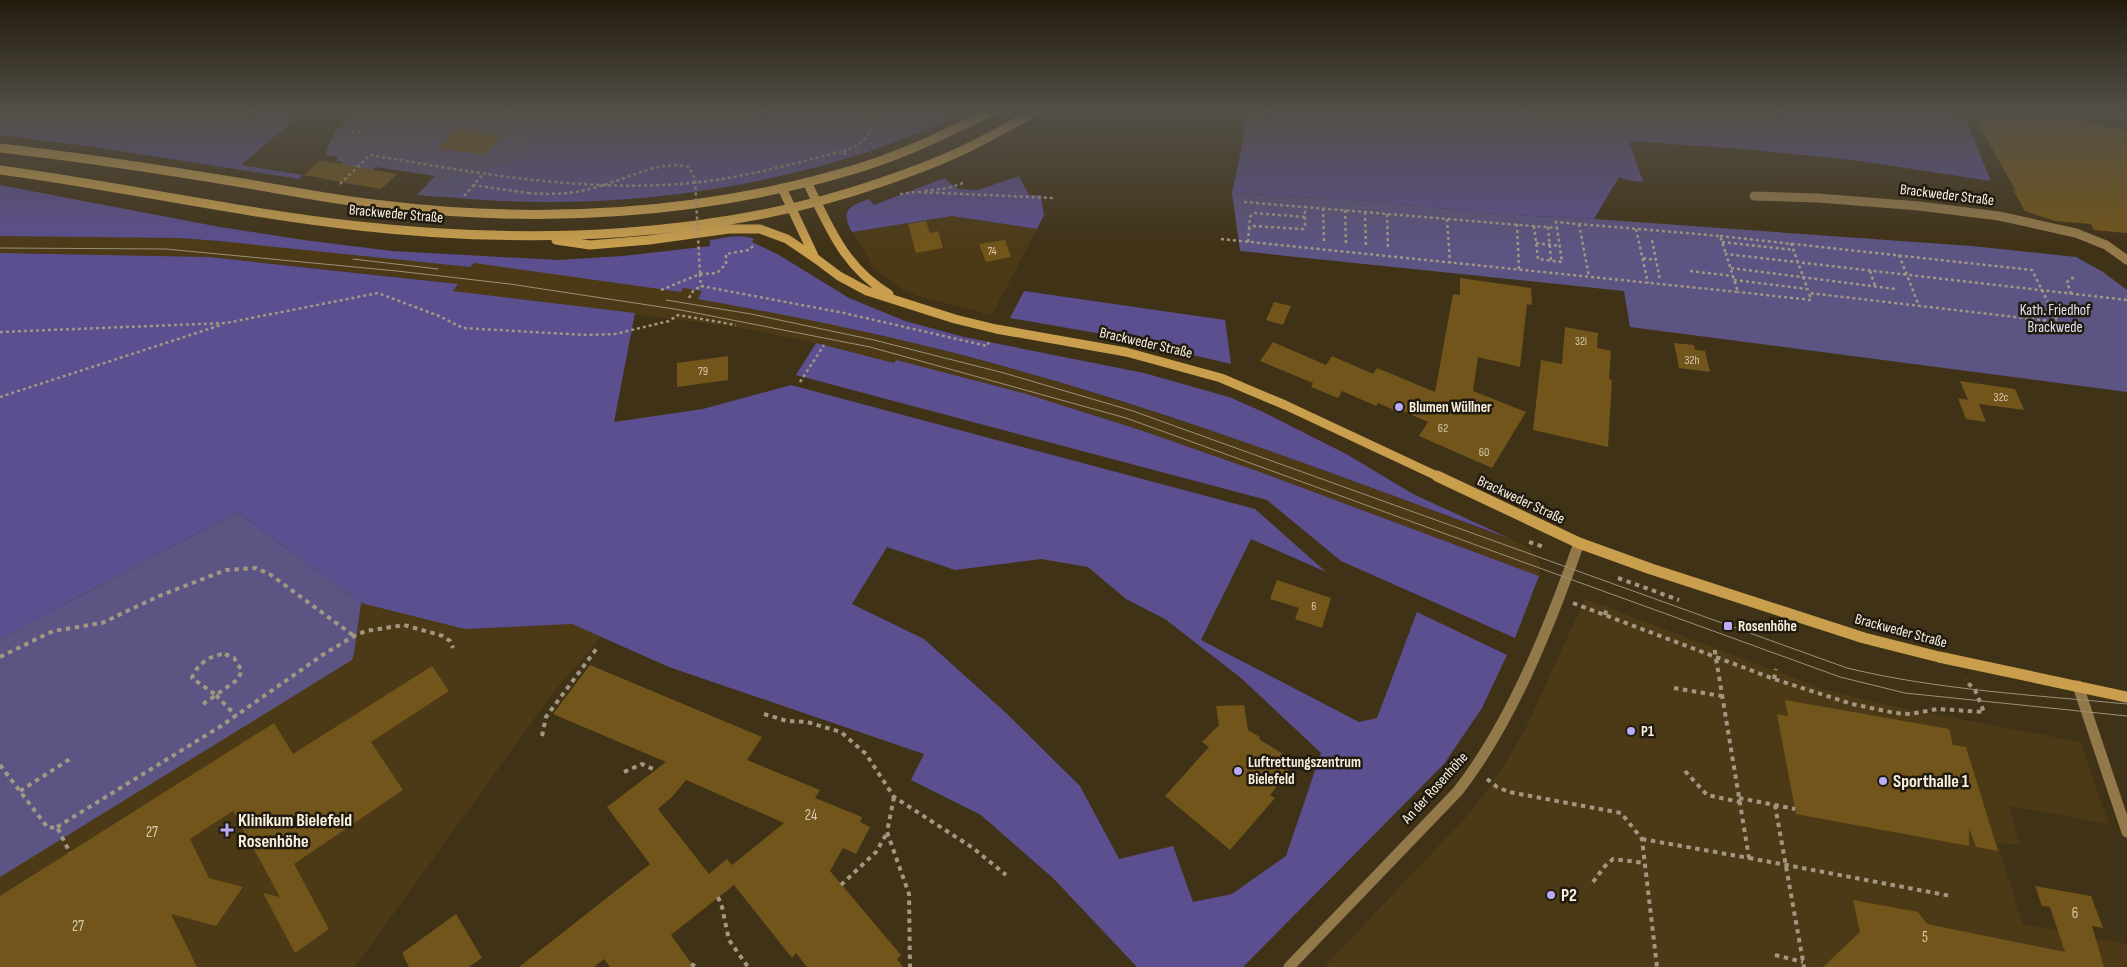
<svg xmlns="http://www.w3.org/2000/svg" width="2127" height="967" viewBox="0 0 2127 967" font-family="'Sofia Sans Condensed',sans-serif">
	<style>
		.built { fill: #4c3a17 }
		.green { fill: #5c5482 }
		.forest { fill: #5c4f90; fill-rule: evenodd }
		.building { fill: #71551a; fill-rule: evenodd }
		.lines { fill: none; stroke-linecap: round; stroke-linejoin: round }
		.path-far1 { stroke: #a29782; stroke-width: 2.5; stroke-dasharray: 3 3; stroke-linecap: butt }
		.path { stroke: #a29782; stroke-width: 4; stroke-dasharray: 4.5 4.5; stroke-linecap: butt }
		.lane { stroke: #937949; stroke-width: 9 }
		.street { stroke: #937949; stroke-width: 11 }
		.secondary-far1 { stroke: #c99f4e; stroke-width: 9 }
		.secondary { stroke: #c99f4e; stroke-width: 11 }
		.tram { stroke: #9b907a; stroke-width: 1 }
		.path-bridge { stroke: #a29782; stroke-width: 2.5; stroke-dasharray: 3 3; stroke-linecap: butt }
		.poi-dot { fill: #b8abf7; stroke: #211b0f; stroke-width: 2 }
		.labels { text-anchor: middle; dominant-baseline: central; stroke-width: 5; stroke-linejoin: round; paint-order: stroke }
		.number-label { font-size: 12px; fill: #d7c9ae }
		.street-label { font-size: 15px; fill: #f9f0e0; stroke: #211b0f }
		.park-label { font-size: 15px; fill: #e4e2f5; stroke: #211b0f }
		.poi-label { font-size: 15px; font-weight: bold; fill: #f9f0e0; stroke: #211b0f; text-anchor: start }
		.near-number-label { font-size: 15px; fill: #d7c9ae }
		.near-poi-label { font-size: 18px; font-weight: bold; fill: #f9f0e0; stroke: #211b0f; text-anchor: start }
	</style>
	<rect width="100%" height="100%" fill="#403217"/>
	<!-- built -->
	<g class="built">
		<polygon points="952,216 1037,229 992,315 918,296 898,286 874,268 852,232"/>
		<polygon points="59,235 179,238 271,245 470,267 474,262 680,291 683,288 703,291 699,299 808,319 918,344 1031,374 1147,410 1259,447 1511,539 1528,548 1535,555 1540,563 1540,571 1539,576 1260,472 1081,411 896,360 894,363 816,343 735,327 453,291 458,284 353,272 209,257 0,253 0,236"/>
		<polygon points="237,512 465,629 572,624 601,637 553,693 355,967 0,967 0,639"/>
		<polygon points="1585,599 1823,689 1877,703 2080,742 2109,824 2009,806 2020,845 1997,843 2023,924 2127,944 2127,967 1324,967 1466,817 1490,787 1522,736"/>
	</g>
	<!-- green -->
	<g class="green">
		<path d="M324 111H968C797 194 603 211 417 195L435 176 376 167 357 185 325 179 343 162 336 161 338 157 325 155 335 131 354 114Z"/>
		<polygon points="1232,193 1370,201 1496,214 1594,219 1972,246 2076,257 2103,272 2127,290 2127,392 1630,327 1624,291 1240,251"/>
		<polygon points="237,512 361,603 354,654 352,660 0,877 0,639"/>
	</g>
	<!-- forest -->
	<g class="forest">
		<polygon points="0,111 305,111 241,165 303,175 299,179 94,147 0,135"/>
		<path d="M555 111H968C814 186 626 213 457 198L473 180 499 162 510 164 545 126 561 114Z"/>
		<polygon points="1243,111 1957,111 1966,120 1991,181 1860,161 1744,149 1629,141 1643,182 1627,180 1619,177 1594,219 1496,214 1370,201 1232,193 1244,136"/>
		<polygon points="2068,111 2127,111 2127,121 2087,116"/>
		<path d="M1019 176 1029 195H1041L1044 215 1037 229 952 216 852 232C840 211 848 206 869 199L874 205 944 178 958 189 978 190Z"/>
		<path d="M0 185 220 227 304 240 392 251 558 260 623 256 710 246V240C724 238 740 233 754 239L752 242 779 255 849 298 905 321 964 337 1144 373 1229 397 1261 411 1348 455 1413 494 1511 539C1352 481 1194 420 1031 374 922 342 810 319 698 299L702 291 683 288 681 292 474 263 470 267 219 241 179 238 0 236Z"/>
		<path d="M0 253 209 257 458 284 453 291 635 313 614 422 703 409 791 385 1255 509 1326 572 1251 539 1201 640 1359 722 1377 718 1417 612 1507 655 1482 708 1444 764 1243 967H1137L1053 878 981 815 911 780 924 754 669 667 572 624 465 629 361 603 237 512 0 639ZM887 547 955 570 1041 559 1088 567 1126 599 1165 619 1241 678 1321 753 1286 856 1232 894 1193 902 1173 846 1119 859 1080 786 1005 712 924 639 852 604Z"/>
		<polygon points="1024,291 1225,320 1231,364 1108,335 1010,318"/>
		<polygon points="816,343 894,363 896,360 1023,393 1140,430 1260,472 1539,576 1515,638 1341,561 1267,500 796,375"/>
	</g>
	<!-- building -->
	<g class="building">
		<polygon points="1971,111 2046,113 2050,118 2075,120 2127,130 2127,233 2094,230 2091,224 2055,221 2025,211 2013,190 2016,191"/>
		<polygon points="457,128 503,135 485,155 438,148"/>
		<polygon points="320,160 397,174 381,189 304,175"/>
		<polygon points="926,221 930,233 938,231 943,248 916,253 908,224"/>
		<polygon points="1005,240 1011,257 986,262 979,244"/>
		<polygon points="1460,278 1531,288 1532,305 1527,304 1520,367 1478,357 1473,391 1526,412 1492,468 1419,436 1428,422 1396,408 1394,410 1378,403 1376,406 1342,391 1338,398 1311,387 1313,383 1260,361 1273,342 1326,365 1332,356 1373,374 1377,368 1435,392 1453,294 1460,295"/>
		<polygon points="1274,302 1291,306 1283,325 1266,320"/>
		<polygon points="1565,327 1598,333 1597,348 1611,351 1609,379 1612,380 1608,447 1533,430 1541,360 1562,364"/>
		<polygon points="1674,343 1694,345 1695,350 1705,351 1710,372 1679,368"/>
		<polygon points="728,356 728,380 677,387 677,363"/>
		<polygon points="1960,381 2015,389 2024,410 1979,404 1986,422 1966,419 1958,398 1968,400"/>
		<polygon points="1277,580 1331,598 1322,628 1295,619 1299,608 1270,599"/>
		<path d="M590 665 762 737 747 760 820 790 815 798 862 817 860 822 870 827 856 854 843 848 830 871 901 955 897 959 903 967H807L796 953 792 958 734 885 671 935 694 967H610L604 959 594 967H519L650 864 607 807 666 762 553 714ZM686 780 784 823 732 865 727 859 709 874 658 809 672 797Z"/>
		<polygon points="432,666 449,691 371,742 403,790 294,864 329,929 295,953 263,893 280,897 233,811 190,839 209,878 243,887 216,926 171,914 197,967 0,967 0,896 274,723 293,754"/>
		<polygon points="1785,700 1949,729 1953,745 1966,747 1998,851 1976,847 1969,829 1969,846 1796,814 1777,714 1788,716"/>
		<polygon points="1244,705 1248,730 1260,737 1259,739 1283,754 1282,755 1295,762 1276,784 1278,785 1270,795 1275,798 1230,850 1165,796 1209,747 1202,742 1219,725 1216,706"/>
		<polygon points="2035,886 2091,896 2103,928 2092,926 2104,967 1823,967 1860,932 1853,900 1918,912 1927,924 2065,952 2050,907 2042,906"/>
		<polygon points="456,914 482,958 469,967 409,967 402,953"/>
	</g>
	<g class="lines">
		<!-- path-far1 -->
		<g class="path-far1">
			<polyline points="365,119 378,121"/>
			<polyline points="352,131 365,133"/>
			<path d="M843 151C862 146 868 138 875 120L872 111"/>
			<path d="M340 184 370 155C476 173 583 193 691 183 742 178 793 164 843 151L846 156"/>
			<polyline points="473,185 528,193"/>
			<polyline points="925,191 948,188 963,183"/>
			<polyline points="900,194 916,192 1054,198"/>
			<polyline points="464,196 483,174"/>
			<polyline points="1244,202 1305,207"/>
			<polyline points="1323,208 1324,243"/>
			<polyline points="1345,210 1346,245"/>
			<polyline points="1365,212 1366,247"/>
			<polyline points="1387,214 1388,250"/>
			<polyline points="1447,219 1450,263"/>
			<polyline points="1517,224 1519,270"/>
			<polyline points="1579,224 1589,277"/>
			<polyline points="1534,226 1538,259 1562,262 1557,228"/>
			<polyline points="1548,227 1551,260"/>
			<polyline points="1249,229 1250,217 1253,213 1305,217"/>
			<polyline points="1636,229 1648,283"/>
			<polyline points="1720,236 2032,270 2058,322 1809,293 1811,300 1738,292"/>
			<polyline points="1221,239 1738,292 1726,254 2127,300"/>
			<polyline points="1652,240 1660,280"/>
			<polyline points="1248,242 1249,229 1253,226 1303,229 1305,226 1305,207 1557,228 1556,222 1720,236 1726,254"/>
			<polyline points="1722,242 1794,250"/>
			<polyline points="1536,243 1560,246"/>
			<polyline points="1791,243 1808,290"/>
			<polyline points="1899,255 1919,306"/>
			<polyline points="1643,258 1656,260"/>
			<polyline points="1731,268 1895,289"/>
			<polyline points="1690,271 1733,276"/>
			<polyline points="1870,271 1875,286"/>
			<polyline points="700,274 701,286 844,313 987,346 989,342"/>
			<polyline points="1734,280 1807,289"/>
			<polyline points="661,290 700,274 717,273 726,264 726,254 749,250 755,244"/>
			<polyline points="2071,294 2067,282 2074,277"/>
			<polyline points="689,298 693,291 701,286"/>
			<polyline points="0,332 226,323 378,293 439,316 463,328 586,335 615,334 669,321 678,315 736,325"/>
			<polyline points="800,382 824,345"/>
			<polyline points="0,397 221,325"/>
		</g>
		<!-- path -->
		<g class="path">
			<polyline points="1529,542 1544,547"/>
			<polyline points="1618,578 1679,600"/>
			<polyline points="1573,603 1774,679 1852,704 1895,713 1910,714 1938,709 1984,712 1975,690 1965,680"/>
			<polyline points="1605,615 1607,606"/>
			<path d="M225 654 234 658 242 671 237 680 216 695 192 678C197 664 210 655 225 654Z"/>
			<polyline points="0,657 53,631 102,623 159,596 226,570 256,568 271,575 354,636"/>
			<polyline points="1774,679 1776,669"/>
			<polyline points="1674,688 1722,696"/>
			<polyline points="216,695 236,716"/>
			<polyline points="203,704 216,695"/>
			<polyline points="764,714 787,721 807,722 841,732 866,754 894,797 973,848 1006,875"/>
			<polyline points="542,736 546,717 597,648"/>
			<polyline points="0,765 48,828 57,827 70,853"/>
			<polyline points="1685,771 1707,795 1740,802"/>
			<polyline points="624,772 642,764 653,769"/>
			<polyline points="1487,779 1497,787 1509,792 1621,813 1642,839 1657,967"/>
			<polyline points="20,791 70,759"/>
			<polyline points="894,797 887,832 909,894 910,967"/>
			<polyline points="1739,798 1795,809"/>
			<polyline points="1775,805 1804,967"/>
			<polyline points="57,827 221,726 324,654 354,636 366,631 404,625 443,636 450,641 453,648"/>
			<polyline points="1642,839 1749,858 1714,646"/>
			<polyline points="1749,858 1951,896"/>
			<polyline points="1593,882 1605,866 1613,859 1645,863"/>
			<polyline points="841,885 876,852 887,833"/>
			<polyline points="718,897 722,907 729,940 748,967"/>
			<polyline points="1775,955 1803,962"/>
			<polyline points="691,964 697,967"/>
		</g>
		<!-- lane -->
		<polyline class="lane" points="1754,196 1818,198 1919,206 1999,216 2076,233 2106,245 2127,260"/>
		<!-- street -->
		<g class="street">
			<polyline points="2078,686 2127,832"/>
			<path d="M1289 967 1458 791C1512 722 1550 625 1579 543"/>
		</g>
		<!-- secondary-far1 -->
		<g class="secondary-far1">
			<path d="M0 148C79 157 158 169 237 182 286 190 334 200 383 205 539 224 702 215 852 170 901 156 947 133 993 111"/>
			<path d="M0 170C120 186 239 213 359 226 529 245 719 239 882 182 908 173 936 163 961 151 987 139 1012 124 1037 111"/>
			<path d="M807 182C829 227 844 267 889 294"/>
			<polyline points="782,188 815,258 839,276 867,291 955,319 996,329 1126,352 1221,378 1285,405 1439,477"/>
			<polyline points="556,240 590,245 649,240 729,229 760,229 787,239 815,258"/>
		</g>
		<!-- secondary -->
		<polyline class="secondary" points="1437,476 1579,543 1651,569 1864,638 1939,657 2127,697"/>
		<!-- tram -->
		<g class="tram">
			<polyline points="0,248 166,249 397,271 510,284 681,310 870,347 1126,418 1840,677 1905,693 2127,716"/>
			<polyline points="353,259 438,269"/>
			<path d="M666 300 751 314 874 340 1004 373 1133 411 1847 668C1939 690 2033 695 2127 704"/>
		</g>
		<!-- path-bridge -->
		<path class="path-bridge" d="M528 193C553 195 576 194 600 186 630 178 658 160 689 167L695 179 700 274"/>
	</g>
	<!-- sky -->
	<linearGradient id="sky" x2="0" y2="1"><stop stop-color="#231c0d"/><stop offset="0.45" stop-color="#534f47"/><stop offset="1" stop-color="#534f47" stop-opacity="0"/></linearGradient>
	<rect width="2127" height="247" fill="url(#sky)"/>
	<!-- markers -->
	<g class="poi-dot">
		<circle cx="1399" cy="407" r="5"/>
		<rect x="1723" y="621" width="10" height="10" rx="2.5"/>
		<circle cx="1631" cy="731" r="5"/>
		<circle cx="1238" cy="771" r="5"/>
		<circle cx="1883" cy="781" r="5"/>
		<path d="M224.5 822.5h5v5h5v5h-5v5h-5v-5h-5v-5h5z"/>
		<circle cx="1551" cy="895" r="5"/>
	</g>
	<g class="labels">
		<!-- number labels -->
		<g class="number-label">
			<text x="992" y="251">74</text>
			<text x="1581" y="341">32i</text>
			<text x="1692" y="360">32h</text>
			<text x="703" y="371">79</text>
			<text x="2001" y="397">32c</text>
			<text x="1443" y="428">62</text>
			<text x="1484" y="452">60</text>
			<text x="1314" y="606">6</text>
		</g>
		<!-- street labels -->
		<g class="street-label">
			<text transform="translate(1947 195) rotate(7)">Brackweder Straße</text>
			<text transform="translate(396 214) rotate(5)">Brackweder Straße</text>
			<text transform="translate(1146 343) rotate(13)">Brackweder Straße</text>
			<text transform="translate(1521 500) rotate(25)">Brackweder Straße</text>
			<text transform="translate(1901 631) rotate(15)">Brackweder Straße</text>
			<text transform="translate(1435 788) rotate(-48)">An der Rosenhöhe</text>
		</g>
		<!-- park labels -->
		<g class="park-label">
			<text x="2055" y="310">Kath. Friedhof<tspan x="2055" dy="17">Brackwede</tspan></text>
		</g>
		<!-- poi labels -->
		<g class="poi-label">
			<text x="1409" y="407">Blumen Wüllner</text>
			<text x="1738" y="626">Rosenhöhe</text>
			<text x="1641" y="731">P1</text>
			<text x="1248" y="762">Luftrettungszentrum<tspan x="1248" dy="17">Bielefeld</tspan></text>
		</g>
		<!-- near-number labels -->
		<g class="near-number-label">
			<text x="811" y="815">24</text>
			<text x="152" y="832">27</text>
			<text x="2075" y="913">6</text>
			<text x="78" y="926">27</text>
			<text x="1925" y="937">5</text>
		</g>
		<!-- near-poi labels -->
		<g class="near-poi-label">
			<text x="1893" y="781">Sporthalle 1</text>
			<text x="238" y="820">Klinikum Bielefeld<tspan x="238" dy="21">Rosenhöhe</tspan></text>
			<text x="1561" y="895">P2</text>
		</g>
	</g>
</svg>
